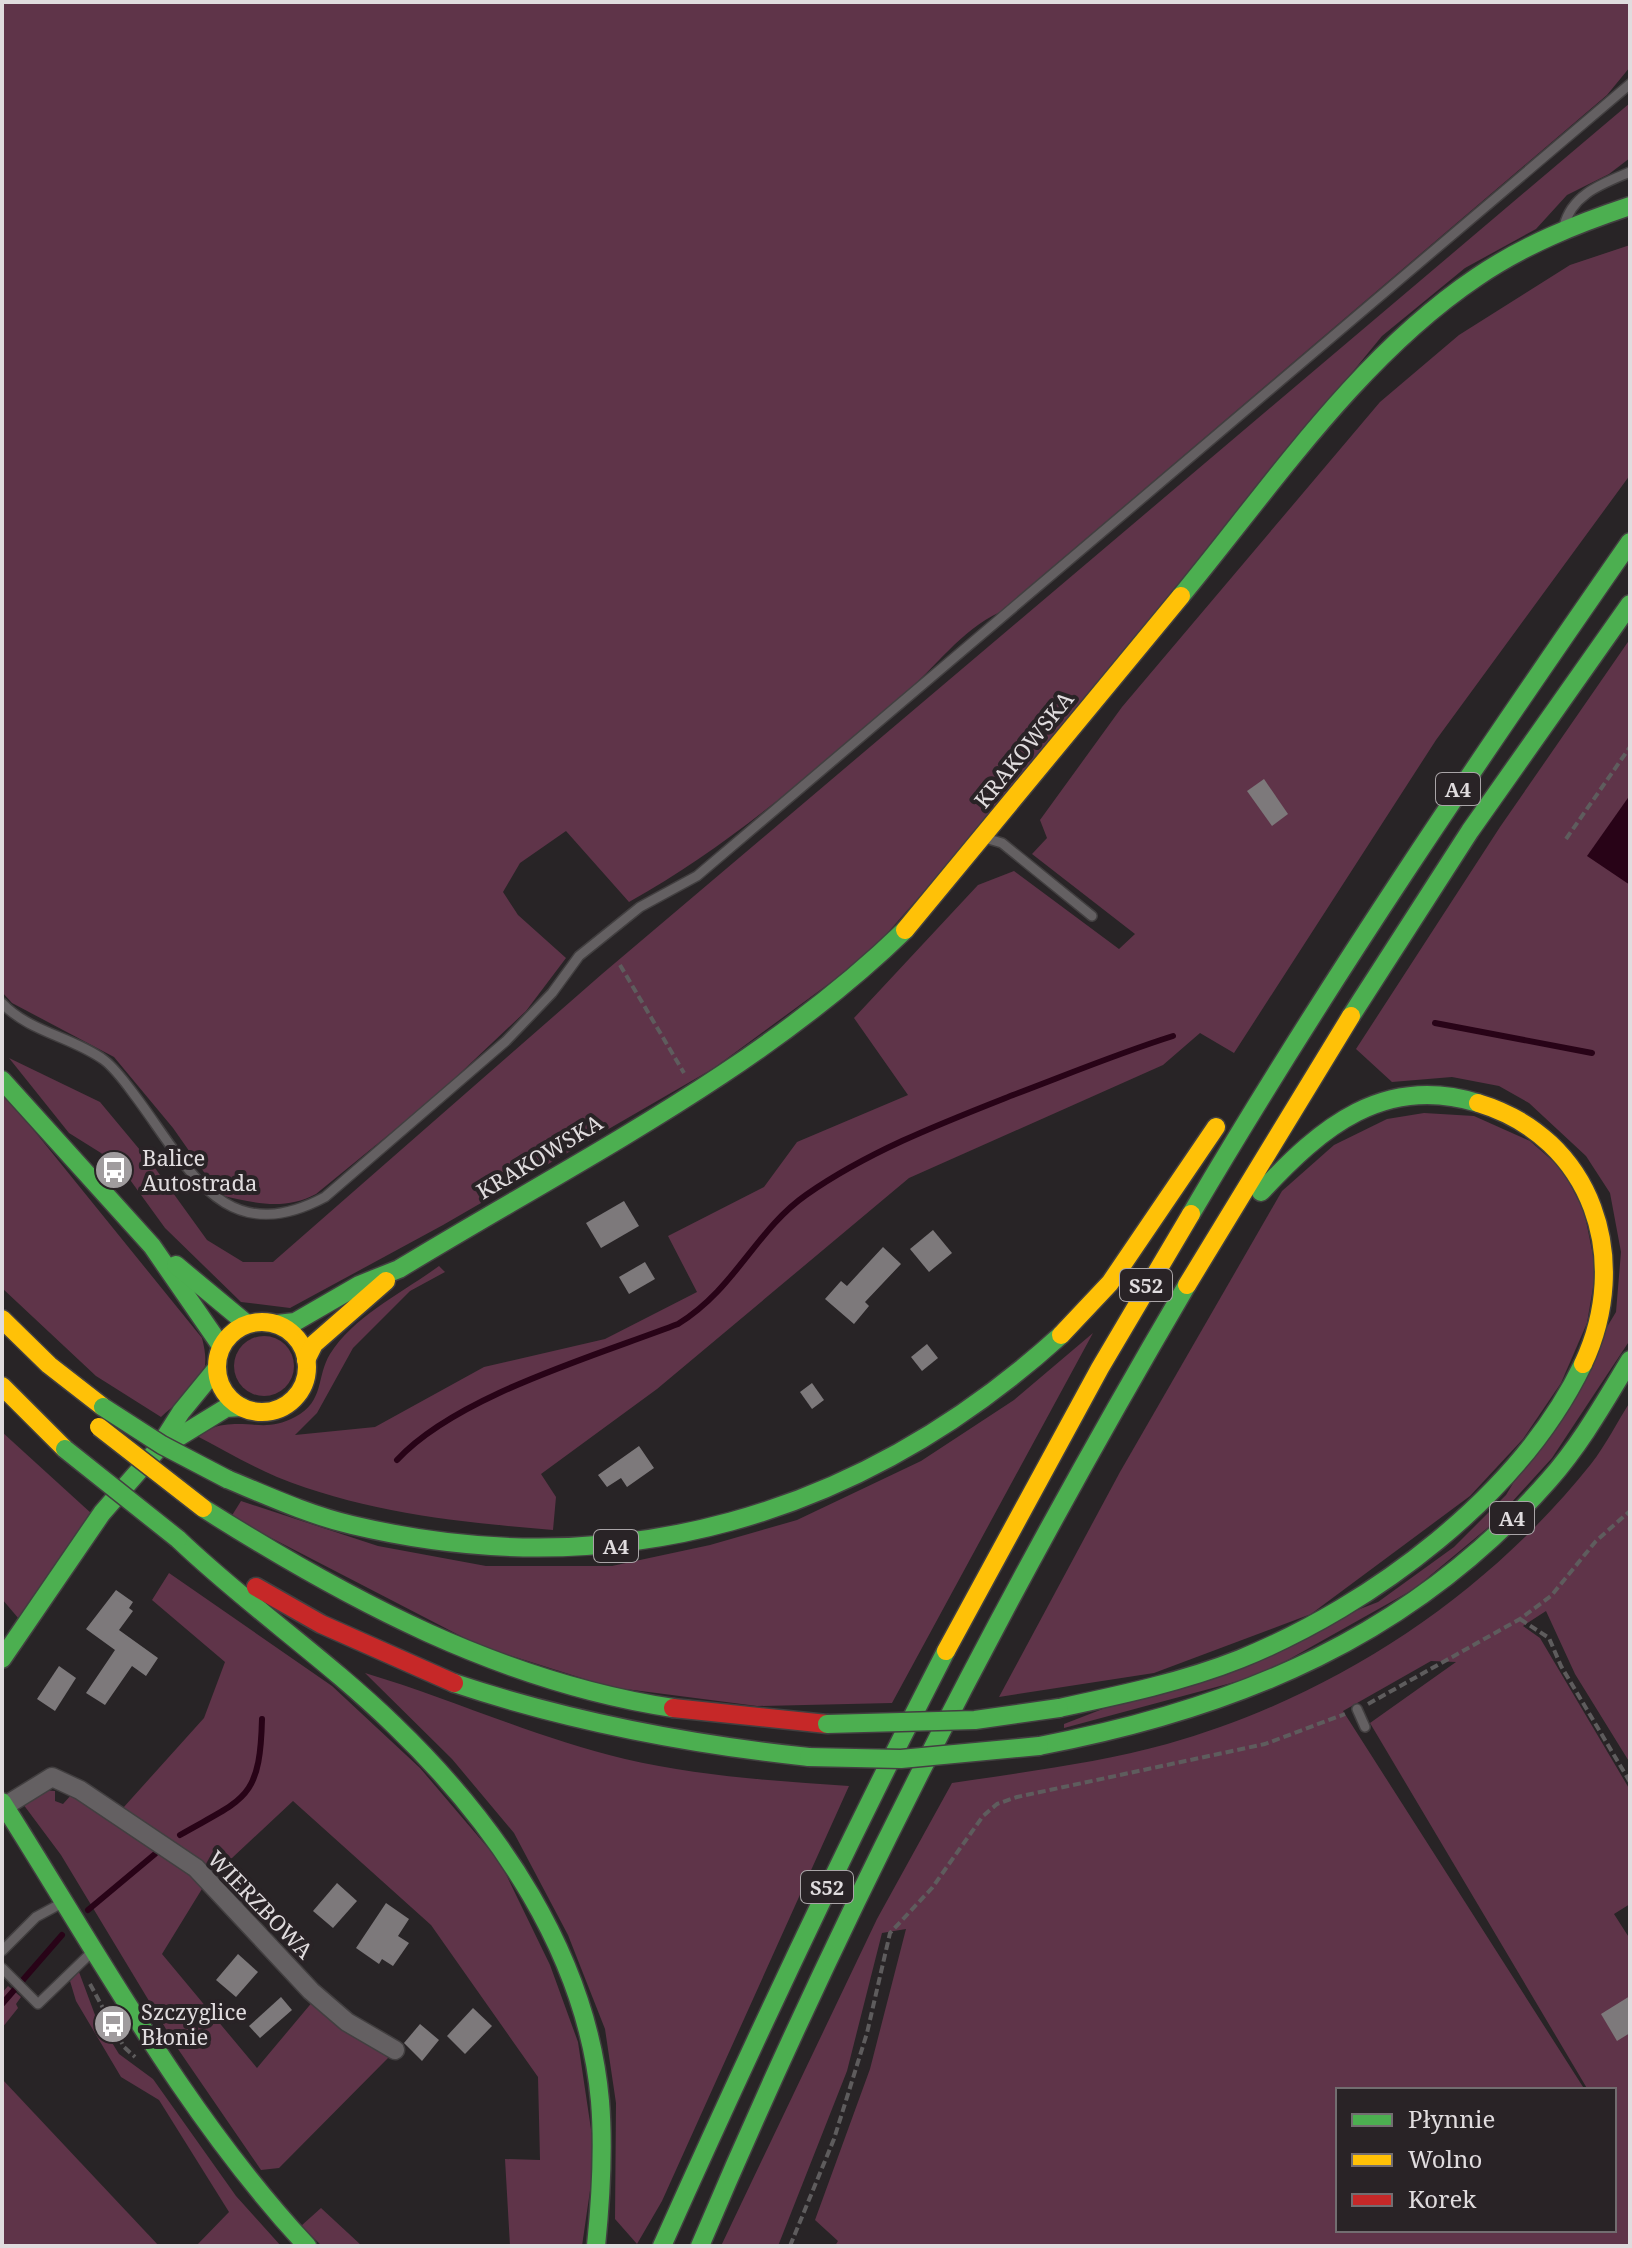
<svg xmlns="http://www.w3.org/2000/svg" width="1632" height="2248" viewBox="0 0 1632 2248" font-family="'Noto Serif',serif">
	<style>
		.green { fill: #5f3449; fill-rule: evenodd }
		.water { fill: #280317 }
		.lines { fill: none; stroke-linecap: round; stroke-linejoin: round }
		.stream { stroke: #280317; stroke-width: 6 }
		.building { fill: #7d797b }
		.lane-casing { stroke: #423f40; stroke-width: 12 }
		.street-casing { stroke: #423f40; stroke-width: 21 }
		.fast-casing { stroke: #423f40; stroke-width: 21 }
		.slow-casing { stroke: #423f40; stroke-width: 21 }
		.jam-casing { stroke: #423f40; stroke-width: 21 }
		.path { stroke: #5e5c5d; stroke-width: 4; stroke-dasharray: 8 4; stroke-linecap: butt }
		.lane { stroke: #646062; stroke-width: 9 }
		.street { stroke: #646062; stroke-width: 18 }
		.fast { stroke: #4caf50; stroke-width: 18 }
		.slow { stroke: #ffc107; stroke-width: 18 }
		.jam { stroke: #c62828; stroke-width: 18 }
		.fast-bridge-casing { stroke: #423f40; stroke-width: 21; stroke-linecap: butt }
		.slow-bridge-casing { stroke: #423f40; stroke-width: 21; stroke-linecap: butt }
		.fast-bridge { stroke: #4caf50; stroke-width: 18 }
		.slow-bridge { stroke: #ffc107; stroke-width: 18 }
		.labels { text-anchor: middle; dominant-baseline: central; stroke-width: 8; stroke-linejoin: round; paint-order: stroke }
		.shield { fill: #292326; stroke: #a9a4a7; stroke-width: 2 }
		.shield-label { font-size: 20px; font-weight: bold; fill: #e0dcde }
		.street-label { font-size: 22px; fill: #e0dcde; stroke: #292326 }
		.poi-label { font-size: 22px; fill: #e0dcde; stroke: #292326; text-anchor: start }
	</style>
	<rect width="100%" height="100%" fill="#282426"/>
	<!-- green -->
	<g class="green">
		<path d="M2 2H1630V67L1607 95 1000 612C960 631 936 667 903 695 815 770 730 846 629 902L566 831 520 863 503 892 518 915 566 958 526 1011 436 1096 316 1194C284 1211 254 1203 220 1195L173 1128 114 1057 12 1003 2 992Z"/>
		<polygon points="1630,103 1630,158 1609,174 1567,195 1536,229 1465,268 1382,336 957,854 868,955 714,1068 443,1225 290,1308 241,1302 165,1228 128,1177 101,1153 69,1133 9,1058 100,1102 155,1168 207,1240 243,1262 273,1262 602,974"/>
		<path d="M1630 245V475L1436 740 1234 1053 1200 1033 1163 1065 909 1178 657 1389 541 1474 556 1497 553 1530C459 1522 366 1513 277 1477 249 1465 222 1449 195 1435 204 1432 214 1426 224 1425 253 1421 267 1432 295 1417 325 1401 316 1377 330 1354 354 1316 402 1293 439 1266L445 1272 410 1291 353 1348 317 1413 295 1435 375 1427 484 1367 605 1339 697 1292 668 1236 764 1187 797 1142 908 1095 854 1018 978 885 1014 871 1119 949 1135 934 1032 854 1047 838 1040 820 1122 707 1380 402 1459 335 1570 265Z"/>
		<polygon points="1630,639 1630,1340 1552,1458 1491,1525 1414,1589 1261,1675 1064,1728 1064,1724 1378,1602 1454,1547 1506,1495 1616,1312 1621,1252 1610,1193 1586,1156 1529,1103 1499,1086 1452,1077 1392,1082 1356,1049 1500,827"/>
		<path d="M2 1091 202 1338C214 1383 192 1388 161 1417L96 1376 2 1288Z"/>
		<polygon points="1424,1113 1474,1116 1530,1141 1562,1169 1584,1211 1596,1270 1587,1323 1561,1383 1523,1439 1470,1496 1311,1614 1154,1673 999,1697 1120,1472 1282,1191 1334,1145 1387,1119"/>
		<polygon points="1093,1333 892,1703 757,1706 610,1687 480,1646 231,1517 241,1501 378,1546 486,1566 612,1566 710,1545 797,1520 921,1461 1014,1400"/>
		<circle cx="264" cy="1366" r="30"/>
		<path d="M1630 1402V1763L1575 1674 1546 1611 1523 1626 1540 1638 1630 1790V1904L1614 1914 1630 1939V2246H835L838 2241 815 2220 870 2069 906 1929 882 1933 847 2071 778 2246H721L877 1919 952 1783C1024 1772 1098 1763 1167 1744 1333 1697 1484 1598 1591 1464 1606 1445 1617 1422 1630 1402ZM1431 1661 1456 1662 1370 1723 1588 2090H1614V2230H1338V2090H1585L1343 1711Z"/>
		<polygon points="2,1432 92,1514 19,1619 2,1599"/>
		<polygon points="169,1573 332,1686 420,1768 500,1862 550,1965 578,2042 595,2156 582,2246 510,2246 505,2159 540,2160 538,2077 431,1925 293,1801 216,1873 123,1808 204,1718 225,1662 152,1600"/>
		<path d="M365 1673C452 1699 536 1738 625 1759 697 1776 775 1781 849 1786L662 2201 637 2244 615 2219 616 2103 605 2029 568 1935 514 1833 452 1759Z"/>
		<polygon points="39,1790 55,1791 55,1801 63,1804 72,1794 205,1884 162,1954 257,2068 314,2000 390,2056 279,2168 261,2170 178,2049 61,1855 23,1804"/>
		<polygon points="79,1972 95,2015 119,2054 153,2079 236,2196 281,2246 196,2246 229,2212 159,2100 121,2077 76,2001 70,1981"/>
		<polygon points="8,1986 21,1997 16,2004 18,2008 2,2028 2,1993"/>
		<polygon points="2,2079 159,2246 2,2246"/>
		<polygon points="321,2208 362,2246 322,2246 301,2226"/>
	</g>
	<!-- water -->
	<polygon class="water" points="1630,795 1630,885 1587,856"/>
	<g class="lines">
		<!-- stream -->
		<g class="stream">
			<polyline points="1435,1023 1592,1053"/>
			<path d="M397 1460C456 1396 595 1356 678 1324 735 1289 756 1230 806 1195 869 1151 942 1123 1013 1095 1066 1075 1119 1053 1173 1036"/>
			<path d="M180 1835C244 1798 260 1801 262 1719"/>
			<polyline points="88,1910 155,1854"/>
			<polyline points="2,2004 62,1935"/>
		</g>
	</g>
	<!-- building -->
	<g class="building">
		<polygon points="1264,779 1288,814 1272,826 1247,791"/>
		<polygon points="624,1201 639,1226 601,1248 586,1223"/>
		<polygon points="933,1230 952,1253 929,1272 910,1249"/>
		<polygon points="883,1247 901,1264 865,1302 869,1306 854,1324 825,1299 841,1281 847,1286"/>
		<polygon points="645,1262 655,1279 629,1294 619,1277"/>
		<polygon points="927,1344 938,1358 922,1371 911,1357"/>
		<polygon points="812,1383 824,1400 812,1409 800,1392"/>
		<polygon points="639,1446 654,1468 627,1487 621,1478 607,1487 598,1475"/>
		<polygon points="116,1590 133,1602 129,1608 133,1611 119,1630 158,1658 146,1676 132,1666 105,1705 86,1693 115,1650 86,1629"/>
		<polygon points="59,1666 76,1678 55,1711 37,1699"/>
		<polygon points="337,1883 357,1901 333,1928 313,1911"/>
		<polygon points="386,1903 409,1919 398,1936 409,1943 393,1966 382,1959 379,1964 356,1948"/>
		<polygon points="238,1954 258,1972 236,1997 216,1980"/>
		<polygon points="1630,1996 1630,2033 1617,2041 1601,2014"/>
		<polygon points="281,1997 292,2010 260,2038 249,2026"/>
		<polygon points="473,2008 492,2026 465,2054 447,2036"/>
		<polygon points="420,2024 439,2040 422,2061 404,2043"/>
	</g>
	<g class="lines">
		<defs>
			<g id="lane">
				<path d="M1564 226C1572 194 1602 184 1630 172"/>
				<polyline points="985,838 1002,843 1092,916"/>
				<path d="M2 1003C29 1032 73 1037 104 1060 116 1069 127 1085 136 1097 189 1168 224 1251 325 1197L506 1041 552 993 579 956 640 907 697 876 1630 84"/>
				<polyline points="1357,1709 1365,1727"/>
				<polyline points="2,1951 36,1917 62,1903"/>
				<polyline points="2,1968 38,2004 94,1950"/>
			</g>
			<polyline id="street" points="5,1806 52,1777 80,1790 196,1868 311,1991 347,2022 395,2050"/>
			<g id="fast">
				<path d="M1181 596C1271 487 1358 357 1477 277 1524 245 1576 224 1630 206"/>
				<polyline points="1351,1016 1470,831 1630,604"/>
				<polyline points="2,1080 152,1246 221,1346"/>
				<path d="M1261 1192C1321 1127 1384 1074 1478 1103"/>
				<path d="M1191 1214C1327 983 1477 762 1630 542"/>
				<polyline points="176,1265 247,1324"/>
				<path d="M277 1324 295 1322 359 1285 399 1269C571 1164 760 1071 905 930"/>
				<polyline points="164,1446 226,1408 242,1407"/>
				<path d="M227 1479C268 1496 309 1515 352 1525 617 1588 861 1516 1061 1335"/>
				<path d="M203 1508C348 1600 501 1682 673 1708"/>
				<path d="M178 1539C247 1605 326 1659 394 1725 497 1824 587 1954 600 2101 604 2150 601 2197 596 2246"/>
				<polyline points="2,1659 102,1513 157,1450 181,1412 217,1368"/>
				<path d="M454 1683C571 1722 687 1744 809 1757"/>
				<path d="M1059 1708C1120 1695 1182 1682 1240 1659 1373 1605 1520 1495 1583 1364"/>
				<path d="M1039 1746C1239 1708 1412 1636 1549 1480 1581 1444 1605 1401 1630 1360"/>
				<path d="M2 1802C98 1953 185 2115 307 2246"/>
				<path d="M662 2246C752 2045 845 1847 946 1651"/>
				<path d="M700 2246C840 1915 1005 1595 1187 1285"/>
			</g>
			<g id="slow">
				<polyline points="905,930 1181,596"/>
				<path d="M1478 1103C1594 1138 1632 1260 1583 1364"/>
				<polyline points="1187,1285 1351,1016"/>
				<polyline points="2,1319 49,1365 103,1407"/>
				<circle cx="262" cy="1367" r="45"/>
				<polyline points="1061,1335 1110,1283 1216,1127"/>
				<polyline points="306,1360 314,1344 386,1281"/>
				<polyline points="2,1386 65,1449"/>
				<polyline points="946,1651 1100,1368 1191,1214"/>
			</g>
			<g id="jam">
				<polyline points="256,1587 321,1624 454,1683"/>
				<polyline points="673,1708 827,1724"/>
			</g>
		</defs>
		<!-- lane casing -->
		<use href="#lane" class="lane-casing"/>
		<!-- street casing -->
		<use href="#street" class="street-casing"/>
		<!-- fast casing -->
		<use href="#fast" class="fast-casing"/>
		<!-- slow casing -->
		<use href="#slow" class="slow-casing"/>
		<!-- jam casing -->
		<use href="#jam" class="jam-casing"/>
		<!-- path -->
		<g class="path">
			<polyline points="1566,839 1630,747"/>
			<polyline points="620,965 684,1073"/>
			<polyline points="1520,1619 1549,1638 1561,1666 1630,1782"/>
			<polyline points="1368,1704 1520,1619 1551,1596 1596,1541 1630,1511"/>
			<polyline points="90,1984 124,2047 135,2057"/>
			<polyline points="790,2246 834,2139 867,2033 890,1933 932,1888 983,1816 997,1804 1017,1797 1265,1744 1345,1714"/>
		</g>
		<!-- lane -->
		<use href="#lane" class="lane"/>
		<!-- street -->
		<use href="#street" class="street"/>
		<!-- fast -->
		<use href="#fast" class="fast"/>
		<!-- slow -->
		<use href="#slow" class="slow"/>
		<!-- jam -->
		<use href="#jam" class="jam"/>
		<defs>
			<g id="fast-bridge">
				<polyline points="103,1407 162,1445 227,1479"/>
				<polyline points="65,1449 178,1539"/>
				<polyline points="827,1724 975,1720 1059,1708"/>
				<polyline points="809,1757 901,1759 1039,1746"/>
			</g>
			<polyline id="slow-bridge" points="99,1427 203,1508"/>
		</defs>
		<!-- fast-bridge casing -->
		<use href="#fast-bridge" class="fast-bridge-casing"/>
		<!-- slow-bridge casing -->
		<use href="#slow-bridge" class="slow-bridge-casing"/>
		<!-- fast-bridge -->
		<use href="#fast-bridge" class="fast-bridge"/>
		<!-- slow-bridge -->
		<use href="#slow-bridge" class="slow-bridge"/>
	</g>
	<!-- icons -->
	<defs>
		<symbol id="bus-disc" viewBox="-11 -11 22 22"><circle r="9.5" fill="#a09c9e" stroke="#292326"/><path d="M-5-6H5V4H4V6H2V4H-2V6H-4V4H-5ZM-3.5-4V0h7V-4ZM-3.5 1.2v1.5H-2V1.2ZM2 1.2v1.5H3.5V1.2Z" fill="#fff"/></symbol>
	</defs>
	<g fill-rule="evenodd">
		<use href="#bus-disc" x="92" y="1148" width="44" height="44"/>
		<use href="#bus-disc" x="91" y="2002" width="44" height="44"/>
	</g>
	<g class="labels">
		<!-- shield labels -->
		<g class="shield">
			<rect x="1436" y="773" width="44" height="32" rx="6"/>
			<rect x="1120" y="1269" width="52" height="32" rx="6"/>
			<rect x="1490" y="1502" width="44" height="32" rx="6"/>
			<rect x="594" y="1530" width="44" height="32" rx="6"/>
			<rect x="801" y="1871" width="52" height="32" rx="6"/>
		</g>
		<g class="shield-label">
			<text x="1458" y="789">A4</text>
			<text x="1146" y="1285">S52</text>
			<text x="1512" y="1518">A4</text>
			<text x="616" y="1546">A4</text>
			<text x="827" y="1887">S52</text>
		</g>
		<!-- street labels -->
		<g class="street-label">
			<text transform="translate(1023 749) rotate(-51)">KRAKOWSKA</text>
			<text transform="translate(539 1156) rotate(-31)">KRAKOWSKA</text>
			<text transform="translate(261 1904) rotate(46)">WIERZBOWA</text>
		</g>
		<!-- poi labels -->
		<g class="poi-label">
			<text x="142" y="1157">Balice<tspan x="142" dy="25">Autostrada</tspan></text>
			<text x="141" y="2011">Szczyglice<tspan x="141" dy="25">Błonie</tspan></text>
		</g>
	</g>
	<!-- border -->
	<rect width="1632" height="2248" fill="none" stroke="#e0dcde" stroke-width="8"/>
	<!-- legend -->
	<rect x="1336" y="2088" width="280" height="144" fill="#292326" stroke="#726d70" stroke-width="2"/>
	<rect x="1352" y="2114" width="40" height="12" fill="#4caf50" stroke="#726d70" stroke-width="2"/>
	<text x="1408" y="2128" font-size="24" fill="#e0dcde">Płynnie</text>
	<rect x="1352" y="2154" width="40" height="12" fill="#ffc107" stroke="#726d70" stroke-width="2"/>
	<text x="1408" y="2168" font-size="24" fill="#e0dcde">Wolno</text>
	<rect x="1352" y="2194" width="40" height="12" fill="#c62828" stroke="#726d70" stroke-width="2"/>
	<text x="1408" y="2208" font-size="24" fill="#e0dcde">Korek</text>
</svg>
